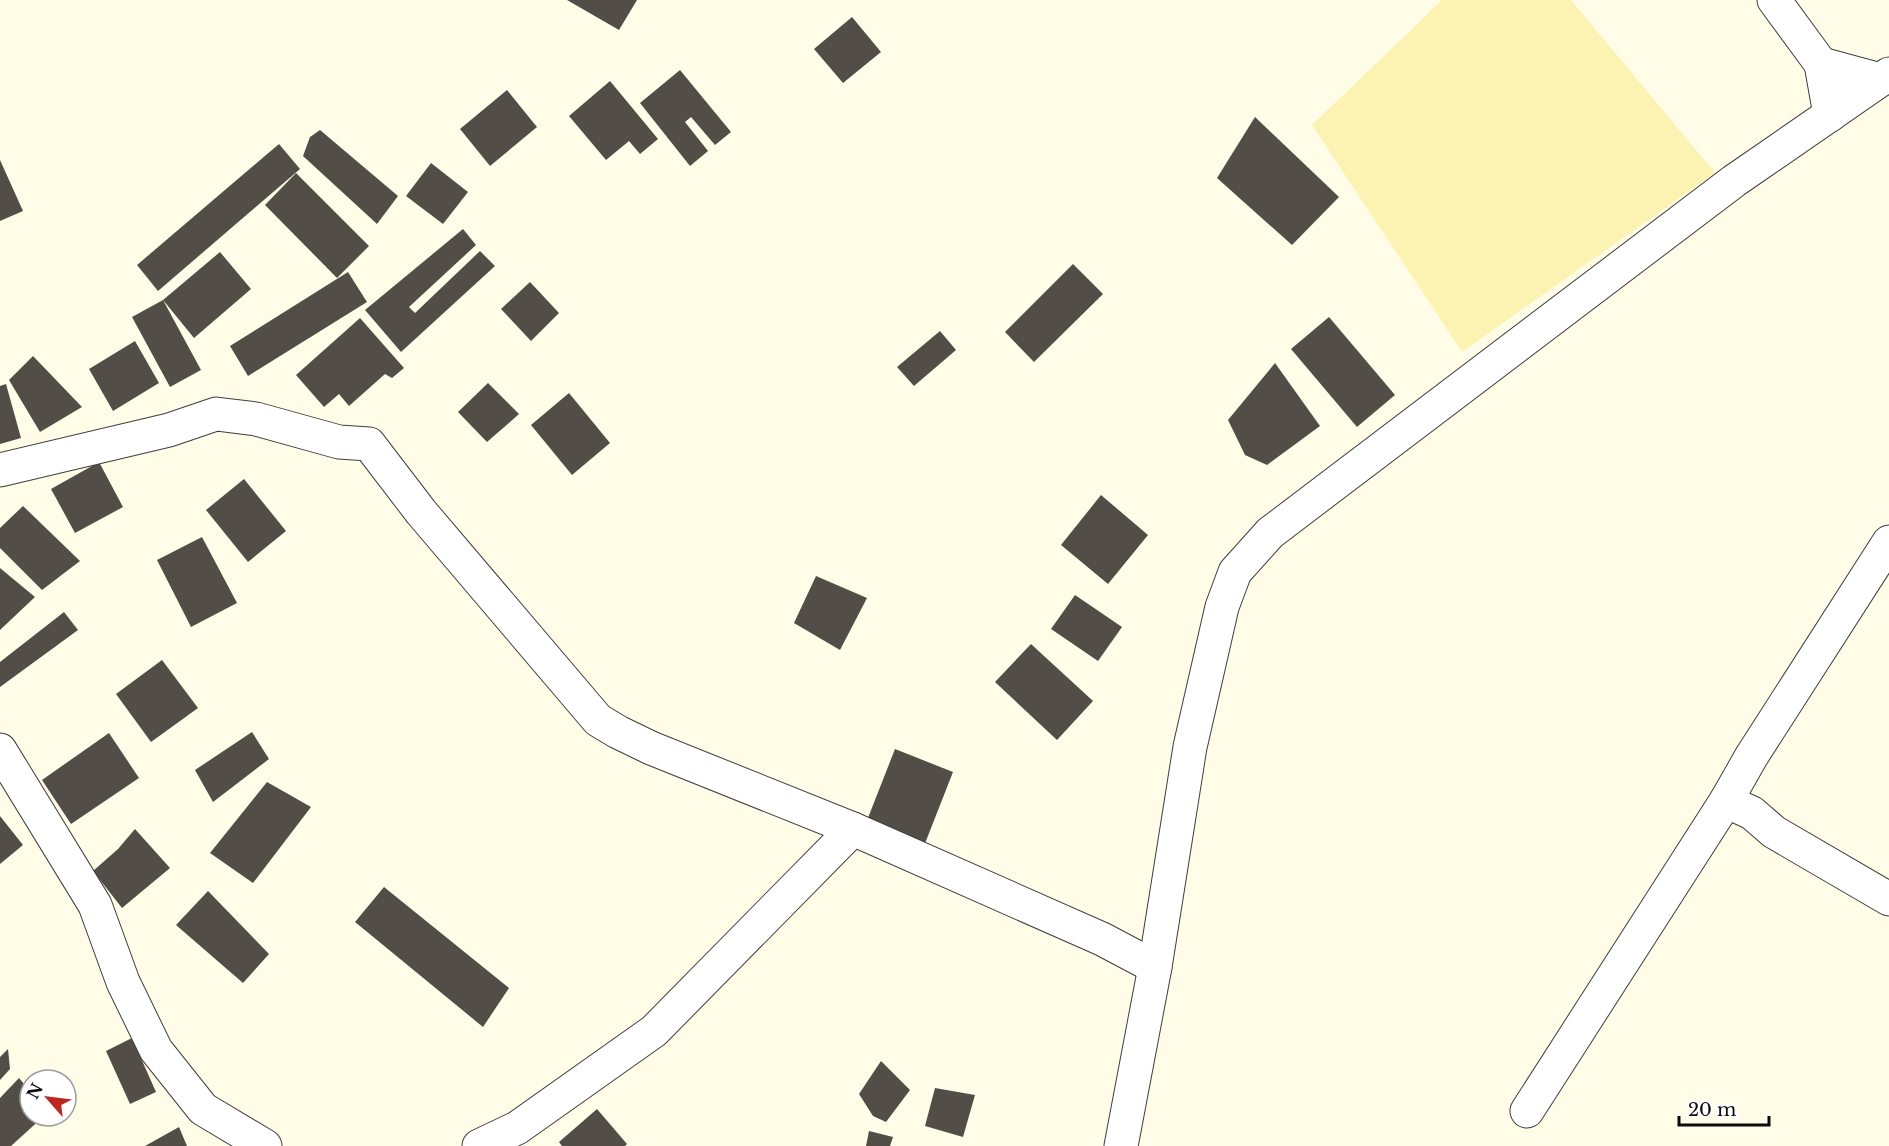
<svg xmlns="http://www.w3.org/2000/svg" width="1889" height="1146" viewBox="0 0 1889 1146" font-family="'Libre Baskerville',serif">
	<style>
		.sand { fill: #fcf3b3 }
		.building { fill: #534d47 }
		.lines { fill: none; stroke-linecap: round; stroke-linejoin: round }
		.minor-casing { stroke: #3e3e3e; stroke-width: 35 }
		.minor { stroke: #fff; stroke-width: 33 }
	</style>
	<rect width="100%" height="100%" fill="#fffde8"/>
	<!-- sand -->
	<polygon class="sand" points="1442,0 1571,0 1715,173 1462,352 1312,125"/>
	<!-- building -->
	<g class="building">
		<polygon points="567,0 637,0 619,30"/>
		<polygon points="852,17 881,52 843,83 814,49"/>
		<polygon points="680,70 731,132 715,145 691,117 685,122 708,151 690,166 640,103"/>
		<polygon points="610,81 658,139 640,154 629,141 606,160 569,116"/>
		<polygon points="507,90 537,127 490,166 460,129"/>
		<polygon points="1255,117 1339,197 1292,245 1217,178"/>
		<polygon points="320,130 398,196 377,224 303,156 310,137"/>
		<polygon points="279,144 300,169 158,291 137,265"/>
		<polygon points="0,160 23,211 0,221"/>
		<polygon points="431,163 468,192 443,224 406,196"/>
		<polygon points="296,173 369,246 337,278 265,205"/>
		<polygon points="463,229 476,245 409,307 415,313 480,251 495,266 401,352 365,310"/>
		<polygon points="220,252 251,289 194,338 163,300 201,370 170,387 132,317 163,300"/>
		<polygon points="1073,264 1103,294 1034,362 1005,332"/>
		<polygon points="348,272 367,302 248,376 230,346"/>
		<polygon points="530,282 559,313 531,341 501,309"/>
		<polygon points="1329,317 1395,395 1357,427 1291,349"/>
		<polygon points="360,318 404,368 392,378 385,374 349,406 339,394 324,407 296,375"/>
		<polygon points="940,331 956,350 914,386 897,367"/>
		<polygon points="135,341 159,383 113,411 89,369"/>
		<polygon points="33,356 82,407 40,432 9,380"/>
		<polygon points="1275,363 1320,426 1267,465 1245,455 1228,420"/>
		<polygon points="488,383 519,414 487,442 458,412"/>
		<polygon points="6,384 21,438 0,444 0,386"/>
		<polygon points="569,393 610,443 572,475 531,425"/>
		<polygon points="99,462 123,507 75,533 51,489"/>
		<polygon points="244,479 286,531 248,562 206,510"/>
		<polygon points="1101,495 1148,535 1108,584 1061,545"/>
		<polygon points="23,506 80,561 42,590 0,548 0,528"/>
		<polygon points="202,537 237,603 191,627 157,560"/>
		<polygon points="0,568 35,597 0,630"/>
		<polygon points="816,576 867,598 840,650 794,623"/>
		<polygon points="1075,595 1122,627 1098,661 1051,629"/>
		<polygon points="64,612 78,630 0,687 0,662"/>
		<polygon points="1031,644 1093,701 1057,740 995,682"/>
		<polygon points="162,660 198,708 151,742 116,694"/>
		<polygon points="252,732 269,759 213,802 195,770"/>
		<polygon points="109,733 139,778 71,824 42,780"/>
		<polygon points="895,749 953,772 924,846 866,823"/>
		<polygon points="267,782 311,807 253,883 210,853"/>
		<polygon points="0,816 23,845 0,864"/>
		<polygon points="135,829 170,868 122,908 93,871 118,849"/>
		<polygon points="384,887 509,988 483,1027 355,922"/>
		<polygon points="208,891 269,954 243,983 176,925"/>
		<polygon points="132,1038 156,1092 130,1104 106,1051"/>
		<polygon points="8,1049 10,1069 0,1080 0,1057"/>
		<polygon points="881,1061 910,1090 886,1122 873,1116 859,1094"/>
		<polygon points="19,1078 30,1091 30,1116 44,1116 11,1146 0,1146 0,1098"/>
		<polygon points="935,1088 975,1095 963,1137 925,1126"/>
		<polygon points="597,1109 627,1144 625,1146 562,1146 559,1142"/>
		<polygon points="179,1127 187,1146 145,1146"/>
		<polygon points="869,1131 893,1137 890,1146 866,1146"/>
	</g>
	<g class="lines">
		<defs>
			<g id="minor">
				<polyline points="1774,0 1821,64"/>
				<polyline points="1830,115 1821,64 1880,80"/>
				<polyline points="0,470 169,430 216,414 256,419 339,442 369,444 421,512 598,720 618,732 651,748 853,829 1102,939 1155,967"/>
				<polyline points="1889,542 1751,757 1726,801 1752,813 1774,832 1889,899"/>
				<polyline points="0,750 95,905 123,982 156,1050 203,1109 265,1146"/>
				<polyline points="1527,1111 1726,801"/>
				<polyline points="479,1146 517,1128 654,1031 853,829"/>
				<polyline points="1121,1146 1155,967 1190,747 1222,607 1235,572 1270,533 1734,181 1889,74"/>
			</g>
		</defs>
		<!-- minor casing -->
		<use href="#minor" class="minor-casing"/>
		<!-- minor -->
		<use href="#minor" class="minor"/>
	</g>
	<!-- north arrow -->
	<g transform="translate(48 1098) rotate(298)"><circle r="28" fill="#ffffff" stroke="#9d9d9d" stroke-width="1.5"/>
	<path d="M0-4.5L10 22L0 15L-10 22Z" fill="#bd2720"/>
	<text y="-9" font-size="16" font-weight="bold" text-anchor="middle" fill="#0b0b0b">N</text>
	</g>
	<!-- scale -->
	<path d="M1679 1116v9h90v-9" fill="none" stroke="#0b0b0b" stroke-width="3"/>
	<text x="1688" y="1116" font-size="18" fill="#0b0b0b" stroke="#ffffff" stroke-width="4.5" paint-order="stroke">20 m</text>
</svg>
